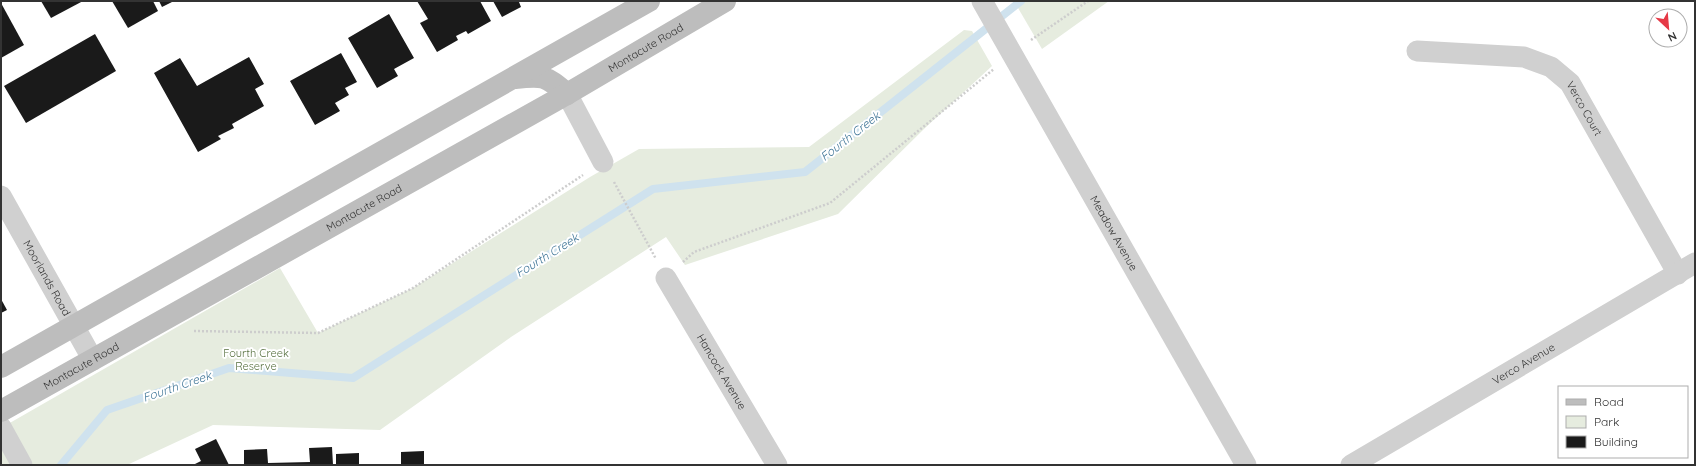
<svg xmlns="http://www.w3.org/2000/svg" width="1696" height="466" viewBox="0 0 1696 466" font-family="Quicksand,sans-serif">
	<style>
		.green { fill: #e6ecdf }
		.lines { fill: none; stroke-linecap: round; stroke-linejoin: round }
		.stream { stroke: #cfe2ee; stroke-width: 8 }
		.building { fill: #1a1a1a }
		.path { stroke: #cdcdcd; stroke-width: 2.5; stroke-dasharray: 2 2; stroke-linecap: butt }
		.street { stroke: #d0d0d0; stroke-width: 21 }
		.secondary { stroke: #bdbdbd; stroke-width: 22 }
		.labels { text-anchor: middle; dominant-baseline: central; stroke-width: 4; stroke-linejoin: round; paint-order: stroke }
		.street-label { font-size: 11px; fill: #333; stroke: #fff }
		.park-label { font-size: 11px; fill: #56703f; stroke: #fff }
		.water-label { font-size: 12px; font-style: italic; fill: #3f7597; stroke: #fff }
	</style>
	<rect width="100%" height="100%" fill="#fff"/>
	<!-- green -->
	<g class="green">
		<polygon points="1014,1 1109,1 1042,49"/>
		<polygon points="964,30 972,31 992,66 925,128 838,214 685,265 666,237 511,337 380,430 213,425 127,465 1,465 1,428 280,268 318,333 413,288 590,177 639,149 809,147"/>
	</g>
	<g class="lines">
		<!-- stream -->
		<polyline class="stream" points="61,465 107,410 229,368 353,378 653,189 805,172 1021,1"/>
	</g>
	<!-- building -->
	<g class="building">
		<polygon points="41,1 83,1 51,18"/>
		<polygon points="112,1 153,1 158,11 128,28"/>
		<polygon points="159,1 174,1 162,7"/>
		<polygon points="417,1 480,1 491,21 468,34 466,31 456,36 458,40 437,52 420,23 428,19"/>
		<polygon points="493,1 520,1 519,2 521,7 502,17"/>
		<polygon points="1,3 24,45 1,58"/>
		<polygon points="389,14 414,58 394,69 398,76 377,88 348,38"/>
		<polygon points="95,34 116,71 26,123 4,86"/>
		<polygon points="341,53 357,82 345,88 349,95 335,103 340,111 315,125 290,81"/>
		<polygon points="249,57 264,84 255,89 264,106 232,124 234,128 218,136 221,139 198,152 154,73 180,58 197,86"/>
		<polygon points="1,299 7,310 1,313"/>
		<polygon points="216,439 229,465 193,465 201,461 195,449"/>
		<polygon points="332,447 333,465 244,465 244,450 267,449 268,463 310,462 309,448"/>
		<polygon points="424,451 424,465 401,465 401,452"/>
		<polygon points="359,453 359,465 336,465 336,454"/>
	</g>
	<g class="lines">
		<!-- path -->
		<g class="path">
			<polyline points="1031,40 1088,1"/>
			<polyline points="614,182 656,259"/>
			<polyline points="683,262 694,252 830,203 994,69"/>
			<polyline points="194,331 318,333 413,288 583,175"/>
		</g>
		<!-- street -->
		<g class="street">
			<path id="s1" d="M982 1 1246 465"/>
			<path id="s2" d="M1417 51 1524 57 1551 67 1570 83 1678 274"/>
			<polyline points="567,94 603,162"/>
			<path id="s3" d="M1 196 93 360"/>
			<path id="s4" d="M666 278 777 465"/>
			<polyline points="1,427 22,465"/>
			<path id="s5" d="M1351 465 1695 263"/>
		</g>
		<!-- secondary -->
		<g class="secondary">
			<path d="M515 78C543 75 545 75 567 94"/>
			<polyline points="1,367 649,1"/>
			<path id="s6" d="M1 411 567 94 725 1"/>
		</g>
	</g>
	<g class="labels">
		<!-- street labels -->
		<g class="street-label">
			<text stroke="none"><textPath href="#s6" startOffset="740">Montacute Road</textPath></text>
			<text stroke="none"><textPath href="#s2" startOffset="190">Verco Court</textPath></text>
			<text stroke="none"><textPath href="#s6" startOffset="416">Montacute Road</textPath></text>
			<text stroke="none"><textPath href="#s1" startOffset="267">Meadow Avenue</textPath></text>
			<text stroke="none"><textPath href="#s3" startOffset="94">Moorlands Road</textPath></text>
			<text stroke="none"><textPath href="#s5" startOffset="200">Verco Avenue</textPath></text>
			<text stroke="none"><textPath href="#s6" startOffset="92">Montacute Road</textPath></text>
			<text stroke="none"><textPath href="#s4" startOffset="109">Hancock Avenue</textPath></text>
		</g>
		<!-- park labels -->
		<g class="park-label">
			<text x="256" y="353">Fourth Creek<tspan x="256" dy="13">Reserve</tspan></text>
		</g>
		<!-- water labels -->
		<g class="water-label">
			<text transform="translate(850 136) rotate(-38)">Fourth Creek</text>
			<text transform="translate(547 255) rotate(-32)">Fourth Creek</text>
			<text transform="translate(177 386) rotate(-19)">Fourth Creek</text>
		</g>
	</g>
	<!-- border -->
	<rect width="1696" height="466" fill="none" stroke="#333333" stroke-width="4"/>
	<!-- legend -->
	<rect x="1558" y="386" width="130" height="72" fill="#ffffff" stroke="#adadad"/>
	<rect x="1566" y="399" width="20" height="6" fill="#bdbdbd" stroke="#adadad"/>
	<text x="1594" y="406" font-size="12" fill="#333333">Road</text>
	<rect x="1566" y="416" width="20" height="12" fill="#e6ecdf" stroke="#adadad"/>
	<text x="1594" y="426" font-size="12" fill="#333333">Park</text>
	<rect x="1566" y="436" width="20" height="12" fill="#1a1a1a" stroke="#adadad"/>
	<text x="1594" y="446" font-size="12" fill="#333333">Building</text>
	<!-- north arrow -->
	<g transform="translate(1668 28) rotate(154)"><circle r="19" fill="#ffffff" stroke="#adadad"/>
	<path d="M0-3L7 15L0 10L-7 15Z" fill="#e63946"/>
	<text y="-6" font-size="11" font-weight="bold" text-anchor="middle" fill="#333333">N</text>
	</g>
</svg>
